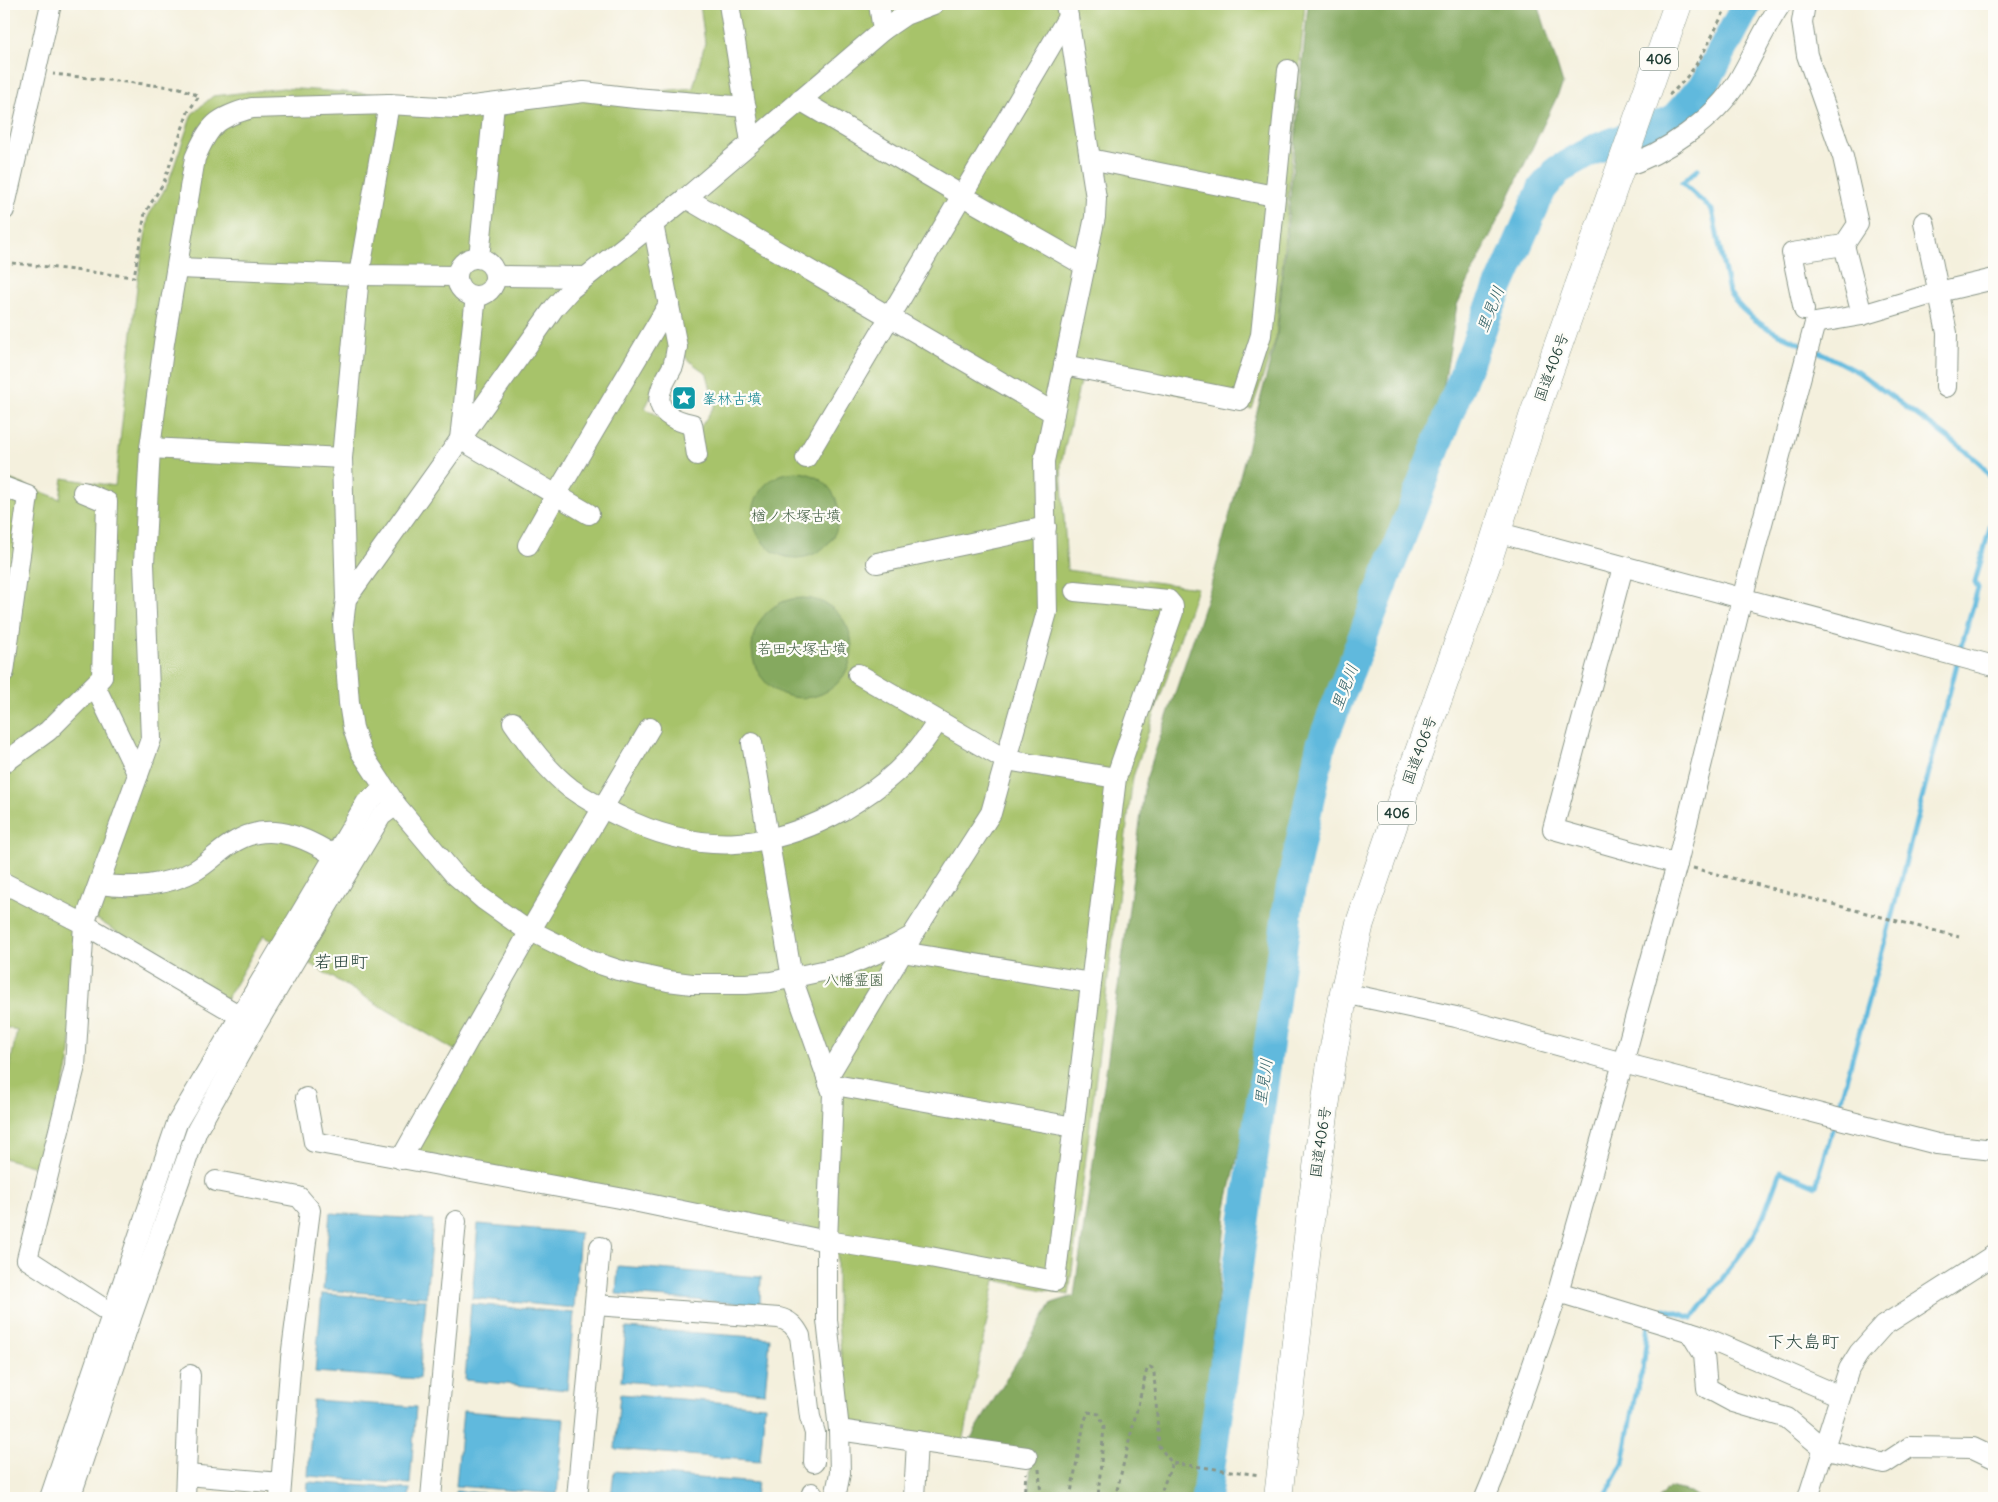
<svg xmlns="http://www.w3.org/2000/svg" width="1998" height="1502" viewBox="0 0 1998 1502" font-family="Delius,'Klee One',sans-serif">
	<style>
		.green { fill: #a7c36a; stroke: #63804f; fill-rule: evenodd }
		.forest { fill: #85a95e; stroke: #527349 }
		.water { fill: #60b9dd; stroke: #407b88 }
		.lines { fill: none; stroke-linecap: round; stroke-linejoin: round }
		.stream { stroke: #60b9dd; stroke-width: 5 }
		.river { stroke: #60b9dd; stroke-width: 30 }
		.minor-casing { stroke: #8a9688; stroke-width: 22 }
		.highway-casing { stroke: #8a9688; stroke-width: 29 }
		.path { stroke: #8a9688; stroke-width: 3; stroke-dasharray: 4 4; stroke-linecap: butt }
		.minor { stroke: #fff; stroke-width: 20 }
		.highway { stroke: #fff; stroke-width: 28 }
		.labels { text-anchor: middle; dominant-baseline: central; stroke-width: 4.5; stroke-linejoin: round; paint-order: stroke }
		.shield { fill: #fdfcf7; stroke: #62766e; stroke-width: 1 }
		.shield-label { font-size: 14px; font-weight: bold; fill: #1f3d34 }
		.street-label { font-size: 15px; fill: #1f3d34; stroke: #fdfcf7 }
		.culture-label { font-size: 15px; fill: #0d838f; stroke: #fdfcf7; text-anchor: start }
		.park-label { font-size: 15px; fill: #415e42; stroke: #fdfcf7 }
		.water-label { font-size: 16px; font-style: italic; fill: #326267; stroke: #fdfcf7 }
		.quarter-label { font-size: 18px; fill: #1f3d34; stroke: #fdfcf7 }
	</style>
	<rect width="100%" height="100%" fill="#fdfcf7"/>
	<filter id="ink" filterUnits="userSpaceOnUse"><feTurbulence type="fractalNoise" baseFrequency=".02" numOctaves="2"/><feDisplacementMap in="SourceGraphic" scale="10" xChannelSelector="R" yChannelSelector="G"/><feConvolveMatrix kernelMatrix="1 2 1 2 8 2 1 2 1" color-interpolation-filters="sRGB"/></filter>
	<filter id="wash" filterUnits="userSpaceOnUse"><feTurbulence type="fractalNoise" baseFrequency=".0096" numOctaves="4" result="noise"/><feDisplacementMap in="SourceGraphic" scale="20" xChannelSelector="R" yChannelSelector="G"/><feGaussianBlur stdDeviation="1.12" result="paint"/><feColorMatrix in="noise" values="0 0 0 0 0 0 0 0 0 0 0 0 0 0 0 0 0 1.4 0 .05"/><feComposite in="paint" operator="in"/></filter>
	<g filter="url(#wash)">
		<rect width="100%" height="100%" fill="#f4f0dd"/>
		<!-- green -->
		<path class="green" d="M700 4H1305L1276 338 1252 409 1082 374 1061 464 1067 570 1197 588 1133 777 1069 1295 995 1280 963 1443 849 1421 837 1317V1233L412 1152 466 1057 263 936 226 1000 82 910 69 1063 42 1169 4 1158V1096L17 1030 4 1027V477L60 499 63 478 115 486 138 278 149 215 168 184 192 114 213 96 283 88 462 100 635 93 693 88 705 43ZM677 347 688 360 707 374 715 405 694 437 645 408Z"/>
		<!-- forest -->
		<g class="forest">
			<polygon points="1308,4 1538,4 1563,84 1457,305 1438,422 1410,480 1380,554 1319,735 1303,822 1280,914 1275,997 1227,1202 1218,1297 1209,1374 1200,1498 1029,1498 1031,1453 969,1441 1052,1303 1074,1296 1127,924 1145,782 1210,589 1277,336"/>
			<circle cx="796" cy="515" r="43"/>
			<circle cx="802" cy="648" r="50"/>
			<polygon points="1668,1487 1691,1492 1700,1498 1659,1498"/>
		</g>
		<!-- water -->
		<g class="water">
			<polygon points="330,1213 433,1220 426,1297 323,1290"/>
			<polygon points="478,1224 580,1233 574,1308 472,1298"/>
			<polygon points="618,1266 761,1277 760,1305 616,1294"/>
			<polygon points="322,1294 426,1300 419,1379 315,1372"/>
			<polygon points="471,1304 574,1313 567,1390 465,1380"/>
			<polygon points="626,1328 770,1338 765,1393 621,1381"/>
			<polygon points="620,1394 765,1406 760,1461 615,1449"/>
			<polygon points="313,1400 416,1407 410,1484 308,1476"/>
			<polygon points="463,1411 564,1419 557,1494 456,1486"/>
			<polygon points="614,1471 757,1483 755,1498 611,1498"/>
			<polygon points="308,1482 410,1489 409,1498 307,1498"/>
			<polygon points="456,1491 553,1498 455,1498"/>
		</g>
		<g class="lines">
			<!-- stream -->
			<g class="stream">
				<path d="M1698 169 1682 183 1712 210 1729 292C1746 320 1774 333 1804 345"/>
				<polyline points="1812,348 1858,372 1966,451 1981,464 1994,482"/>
				<polyline points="1960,652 1978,588 1975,582 1994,513"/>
				<polyline points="1837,1113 1888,930 1958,660"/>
				<polyline points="1656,1316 1664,1309 1693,1318 1753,1237 1763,1217 1780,1171 1816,1186 1835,1121"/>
				<polyline points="1604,1498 1623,1464 1638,1383 1643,1370 1648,1323"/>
			</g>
			<!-- river -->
			<polyline class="river" points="1206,1498 1290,892 1321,745 1489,310 1542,189 1558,170 1595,149 1673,120 1704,85 1747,4"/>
		</g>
	</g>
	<g filter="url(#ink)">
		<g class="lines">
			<defs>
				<g id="minor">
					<polyline points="729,4 751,142"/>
					<polyline points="879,4 883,30"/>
					<polyline points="934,4 905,15 883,30 686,198 571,289 554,308 346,599 343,624 349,703 353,728 361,752 396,805 454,874 483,899 521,926 591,961 618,970 668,981 692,984 746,984 771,982 846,966 894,946 912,936 991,813 1047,612 1044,461 1095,217 1096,198 1066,4"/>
					<polyline points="800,100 961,195 1084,265"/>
					<polyline points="1090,159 1274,196"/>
					<path d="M1622 167C1663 155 1715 119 1738 81 1753 56 1764 28 1781 4"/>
					<polyline points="686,198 1054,413"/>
					<polyline points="4,210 51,4"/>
					<polyline points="1924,222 1947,333 1946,387"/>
					<path d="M653 224 677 347C676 353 675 360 673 366 669 374 664 381 661 390 653 412 675 421 692 424L697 455"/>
					<circle cx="476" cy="277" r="19"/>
					<polyline points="479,258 494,104"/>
					<polyline points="178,268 359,275 457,276"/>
					<polyline points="495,276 586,277"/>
					<polyline points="476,296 460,439 589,514"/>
					<polyline points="1804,310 1792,253 1844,245"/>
					<polyline points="1862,315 1939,292 1994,279"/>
					<polyline points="1064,365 1240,400 1261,335 1288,70"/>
					<polyline points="150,448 342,458"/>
					<polyline points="806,458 1068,17"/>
					<polyline points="4,487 28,496 4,672"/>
					<polyline points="1496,532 1994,666"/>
					<polyline points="528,545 556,495 669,304"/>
					<polyline points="877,563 1046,527"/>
					<polyline points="1623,567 1553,829 1677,864"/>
					<polyline points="346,599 342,458 359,275 389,104"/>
					<polyline points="858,674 1006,760 1116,778"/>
					<polyline points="95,686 138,775"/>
					<path d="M513 722C529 745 547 770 570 788 585 799 602 808 619 816 697 855 767 852 843 810 884 786 913 761 938 721"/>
					<polyline points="752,743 792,978 833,1094 827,1241 827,1320 839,1430 1027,1457"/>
					<polyline points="4,763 48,731 102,677 107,502 83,492"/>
					<polyline points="4,883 84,924 252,1023"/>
					<path d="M99 884C129 889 168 886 196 870 210 862 221 849 236 841 273 819 314 841 345 863"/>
					<polyline points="902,952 1091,983"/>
					<polyline points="1344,993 1456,1017 1623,1063 1937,1144 1994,1150"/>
					<polyline points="827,1078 910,940"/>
					<polyline points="829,1084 1074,1127"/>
					<polyline points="306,1098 314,1142 619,1198 827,1241 930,1257 1055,1281 1116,778 1173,612 1173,606 1168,600 1075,591"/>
					<polyline points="401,1159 530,931 650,728"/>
					<polyline points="216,1181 299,1197 310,1210 291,1358 280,1498"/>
					<polyline points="1558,1292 1697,1334 1840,1396"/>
					<path d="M595 1305 779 1318C790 1321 795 1326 800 1336L810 1417 815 1433 814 1462"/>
					<path d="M130 1320 112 1314 27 1259 75 1066 84 924 151 739 144 564 150 448 164 343 195 158C209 125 217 117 252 108L389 104 457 108 584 92 635 98 746 107"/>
					<polyline points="1690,1332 1704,1355 1707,1388 1733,1402 1787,1418 1824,1449 1884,1464 1910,1447 1973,1448 1994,1458"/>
					<polyline points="187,1475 281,1483"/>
					<polyline points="50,1498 177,1123 366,803 384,789"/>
					<polyline points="70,1498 130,1320 197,1130 256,1025 381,816 396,805"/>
					<polyline points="185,1498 190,1375"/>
					<polyline points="431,1498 456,1221"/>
					<polyline points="577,1498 600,1247"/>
					<polyline points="811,1498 812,1493"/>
					<polyline points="835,1498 840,1473 839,1430"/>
					<polyline points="914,1498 917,1441"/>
					<polyline points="1485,1498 1495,1474 1558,1292 1623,1063 1677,864 1742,599 1815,323 1862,315 1844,245 1858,224 1843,157 1807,55 1802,22 1805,4"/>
					<polyline points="1808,1498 1849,1369 1859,1353 1883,1326 1994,1255"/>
				</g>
				<polyline id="highway" points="1278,1498 1310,1220 1330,1070 1344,993 1360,923 1402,799 1488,560 1533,417 1678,4"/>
			</defs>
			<!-- minor casing -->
			<use href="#minor" class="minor-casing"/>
			<!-- highway casing -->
			<use href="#highway" class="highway-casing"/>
			<!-- path -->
			<g class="path">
				<path d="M1669 95C1700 69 1710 38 1728 4"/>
				<polyline points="4,262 134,277 145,213 164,182 188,112 199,96 180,88 53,74"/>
				<polyline points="1693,868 1959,937"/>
				<polyline points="1039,1469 1041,1498"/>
				<polyline points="1024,1498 1026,1473"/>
				<polyline points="1070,1498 1084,1423 1088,1412 1099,1414 1104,1427 1098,1498"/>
				<polyline points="1115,1498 1147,1369 1150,1367 1152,1368 1154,1373 1159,1446 1172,1463 1260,1475"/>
				<polyline points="1159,1498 1172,1463"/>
			</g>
			<!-- minor -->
			<use href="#minor" class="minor"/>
			<!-- highway -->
			<use href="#highway" class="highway"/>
		</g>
	</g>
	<!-- icons -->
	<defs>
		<symbol id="sight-square" viewBox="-11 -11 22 22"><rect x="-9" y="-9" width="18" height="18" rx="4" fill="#0f9aa8" stroke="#fdfcf7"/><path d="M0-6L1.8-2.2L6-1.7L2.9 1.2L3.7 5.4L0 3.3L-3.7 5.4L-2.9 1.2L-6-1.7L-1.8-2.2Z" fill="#fff"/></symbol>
	</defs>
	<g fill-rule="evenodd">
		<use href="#sight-square" x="670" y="384" width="28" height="28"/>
	</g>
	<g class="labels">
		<!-- shield labels -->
		<g class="shield">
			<rect x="1640" y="47.5" width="38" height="23" rx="4"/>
			<rect x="1378" y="801.5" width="38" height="23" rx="4"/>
		</g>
		<g class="shield-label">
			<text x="1659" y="59">406</text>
			<text x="1397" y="813">406</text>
		</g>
		<!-- street labels -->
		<g class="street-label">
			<text transform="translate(1551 367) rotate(-70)">国道406号</text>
			<text transform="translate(1419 750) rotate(-70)">国道406号</text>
			<text transform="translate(1320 1142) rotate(-82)">国道406号</text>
		</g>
		<!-- culture labels -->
		<g class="culture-label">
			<text x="702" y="398">峯林古墳</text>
		</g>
		<!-- park labels -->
		<g class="park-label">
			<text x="796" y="515">楢ノ木塚古墳</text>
			<text x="802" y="648">若田大塚古墳</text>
			<text x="854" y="979">八幡霊園</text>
		</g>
		<!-- water labels -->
		<g class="water-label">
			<text transform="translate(1490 309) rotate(-68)">里見川</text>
			<text transform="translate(1344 687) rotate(-69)">里見川</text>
			<text transform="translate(1263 1082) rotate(-82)">里見川</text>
		</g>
		<!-- quarter labels -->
		<g class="quarter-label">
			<text x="341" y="961">若田町</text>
			<text x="1803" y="1341">下大島町</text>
		</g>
	</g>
	<!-- margin -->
	<rect width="1998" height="1502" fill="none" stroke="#fdfcf7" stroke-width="20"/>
</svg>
